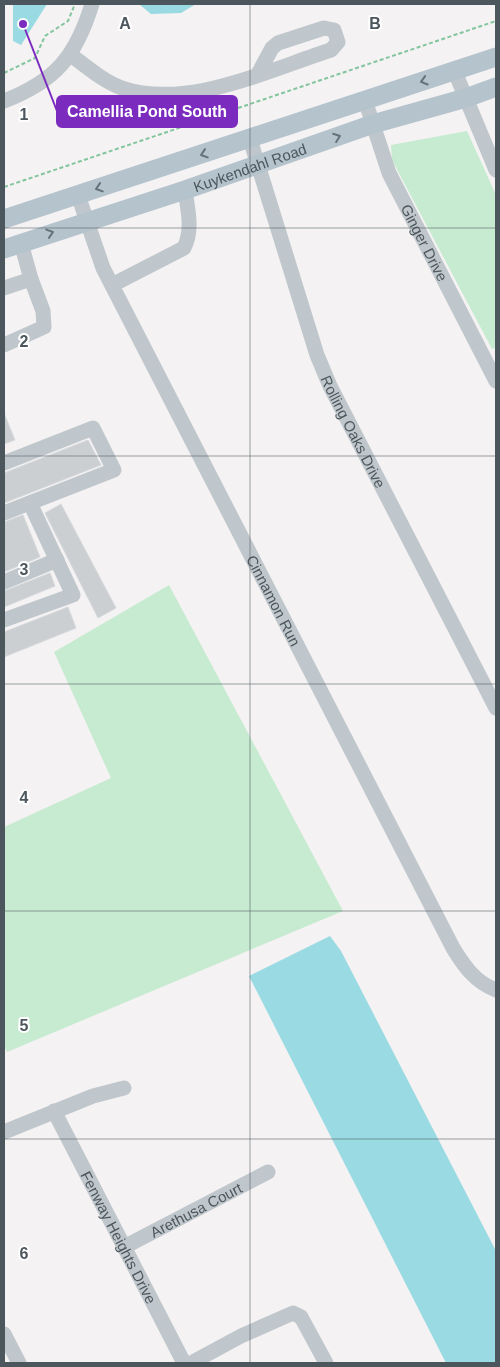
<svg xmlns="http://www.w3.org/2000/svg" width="500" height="1367" viewBox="0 0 500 1367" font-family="Arial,sans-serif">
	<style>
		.green { fill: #c7ebd1 }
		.water { fill: #99dae3 }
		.building { fill: #cccfd2; stroke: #d7d9dc }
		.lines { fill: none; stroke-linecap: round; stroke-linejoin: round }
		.path { stroke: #83c59e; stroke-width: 2; stroke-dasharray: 4 2.5; stroke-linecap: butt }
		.minor { stroke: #c0c7cc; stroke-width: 15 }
		.major { stroke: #b5c3cd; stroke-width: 19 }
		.oneway { stroke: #667279 }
		.grid { fill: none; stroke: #4c575d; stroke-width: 1; stroke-opacity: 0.55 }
		.labels { text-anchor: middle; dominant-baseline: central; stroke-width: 4; stroke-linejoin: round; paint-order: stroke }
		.street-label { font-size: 15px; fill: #4c575d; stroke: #fff }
		.grid-label { font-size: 16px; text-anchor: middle; font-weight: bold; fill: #4c575d; stroke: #fff; stroke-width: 4; stroke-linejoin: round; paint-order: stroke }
		.leader { fill: none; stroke: #7b2cbf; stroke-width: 2 }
		.callout-dot { fill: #7b2cbf; stroke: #fff; stroke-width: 2 }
		.callout { fill: #7b2cbf; stroke: #7b2cbf; stroke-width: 2 }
		.callout-label { font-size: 16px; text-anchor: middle; font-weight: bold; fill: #fff }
	</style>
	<rect width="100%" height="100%" fill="#f4f2f2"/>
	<!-- green -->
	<g class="green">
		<polygon points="467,131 496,195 496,347 492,349 392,160 391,145"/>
		<polygon points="169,585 343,911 7,1052 4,1046 4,827 111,778 54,652"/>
	</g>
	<!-- water -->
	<g class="water">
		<polygon points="13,4 47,4 21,45 13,41"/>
		<polygon points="139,4 196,4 181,13 151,14"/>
		<polygon points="330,936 341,951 496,1251 496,1363 446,1363 249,976"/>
	</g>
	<!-- building -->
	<g class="building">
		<polygon points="4,413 15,440 4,444"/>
		<polygon points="88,440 101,465 4,503 4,473"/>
		<polygon points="61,504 116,608 98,618 45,513"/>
		<polygon points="23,515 40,557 4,572 4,522"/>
		<polygon points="50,573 55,586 4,607 4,591"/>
		<polygon points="68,607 76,628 4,657 4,632"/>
	</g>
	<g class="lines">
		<!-- path -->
		<g class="path">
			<polyline points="4,73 35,58 45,36 68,21 75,4"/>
			<polyline points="4,187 496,21"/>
		</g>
		<!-- minor -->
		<g class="minor">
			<path d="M71 55C87 67 103 81 122 88 188 110 268 70 331 50L338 42 334 30 324 28 278 43 272 48 258 74"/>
			<polyline points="455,72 496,170"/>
			<path id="s1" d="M365 100 389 173 496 381"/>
			<path d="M4 101C56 81 76 56 92 4"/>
			<path id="s2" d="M250 139 317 355 330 386 496 708"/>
			<path id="s3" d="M78 195 103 268 453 948C464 966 475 982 496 990"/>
			<path d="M112 285 184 248C193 230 188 211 185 190"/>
			<polyline points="4,288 31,279 21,243"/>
			<polyline points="4,345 44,327 43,311 31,279"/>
			<polyline points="4,463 93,428 114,470 4,513"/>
			<polyline points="4,582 57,560"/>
			<polyline points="4,620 73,595 30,503"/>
			<path id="s4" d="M54 1111 184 1363"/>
			<polyline points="4,1132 93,1096 124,1088"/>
			<path id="s5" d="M124 1247 268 1172"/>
			<polyline points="4,1334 19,1363"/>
			<polyline points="191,1363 241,1336 293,1313 301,1317 326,1363"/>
		</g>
		<!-- major -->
		<g class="major">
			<polyline points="4,219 496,57"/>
			<path id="s6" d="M4 249 185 190 373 124 466 98 496 87"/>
		</g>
	</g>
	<!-- one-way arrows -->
	<defs><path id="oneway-chevron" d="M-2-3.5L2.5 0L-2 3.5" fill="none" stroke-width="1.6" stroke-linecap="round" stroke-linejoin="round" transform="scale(1.25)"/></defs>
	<g class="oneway">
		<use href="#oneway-chevron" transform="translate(424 81) rotate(163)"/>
		<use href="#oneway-chevron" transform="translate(337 137) rotate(-20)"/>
		<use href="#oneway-chevron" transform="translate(204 154) rotate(162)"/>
		<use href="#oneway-chevron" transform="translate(99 188) rotate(162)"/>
		<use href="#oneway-chevron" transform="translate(50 233) rotate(-18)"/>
	</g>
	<!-- grid -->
	<path class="grid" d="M250 4V1363M4 228H496M4 456H496M4 684H496M4 911H496M4 1139H496"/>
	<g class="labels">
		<!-- street labels -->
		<g class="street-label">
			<text stroke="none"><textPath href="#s6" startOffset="259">Kuykendahl Road</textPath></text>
			<text stroke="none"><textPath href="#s1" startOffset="155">Ginger Drive</textPath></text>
			<text stroke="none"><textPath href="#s2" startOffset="311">Rolling Oaks Drive</textPath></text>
			<text stroke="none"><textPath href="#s3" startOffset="451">Cinnamon Run</textPath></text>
			<text stroke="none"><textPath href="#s5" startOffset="81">Arethusa Court</textPath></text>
			<text stroke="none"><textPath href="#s4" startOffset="142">Fenway Heights Drive</textPath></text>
		</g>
	</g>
	<g class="grid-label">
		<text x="125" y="29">A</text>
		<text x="375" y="29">B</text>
		<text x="24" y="120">1</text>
		<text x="24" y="347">2</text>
		<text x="24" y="575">3</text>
		<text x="24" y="803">4</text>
		<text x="24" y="1031">5</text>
		<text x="24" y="1259">6</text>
	</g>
	<!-- callouts -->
	<path class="leader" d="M23 24L57 111"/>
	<circle class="callout-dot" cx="23" cy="24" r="5"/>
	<rect class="callout" x="57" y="96" width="180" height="31" rx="5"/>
	<g class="callout-label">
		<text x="147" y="117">Camellia Pond South</text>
	</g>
	<!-- border -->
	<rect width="500" height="1367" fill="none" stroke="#4c575d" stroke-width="10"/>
</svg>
